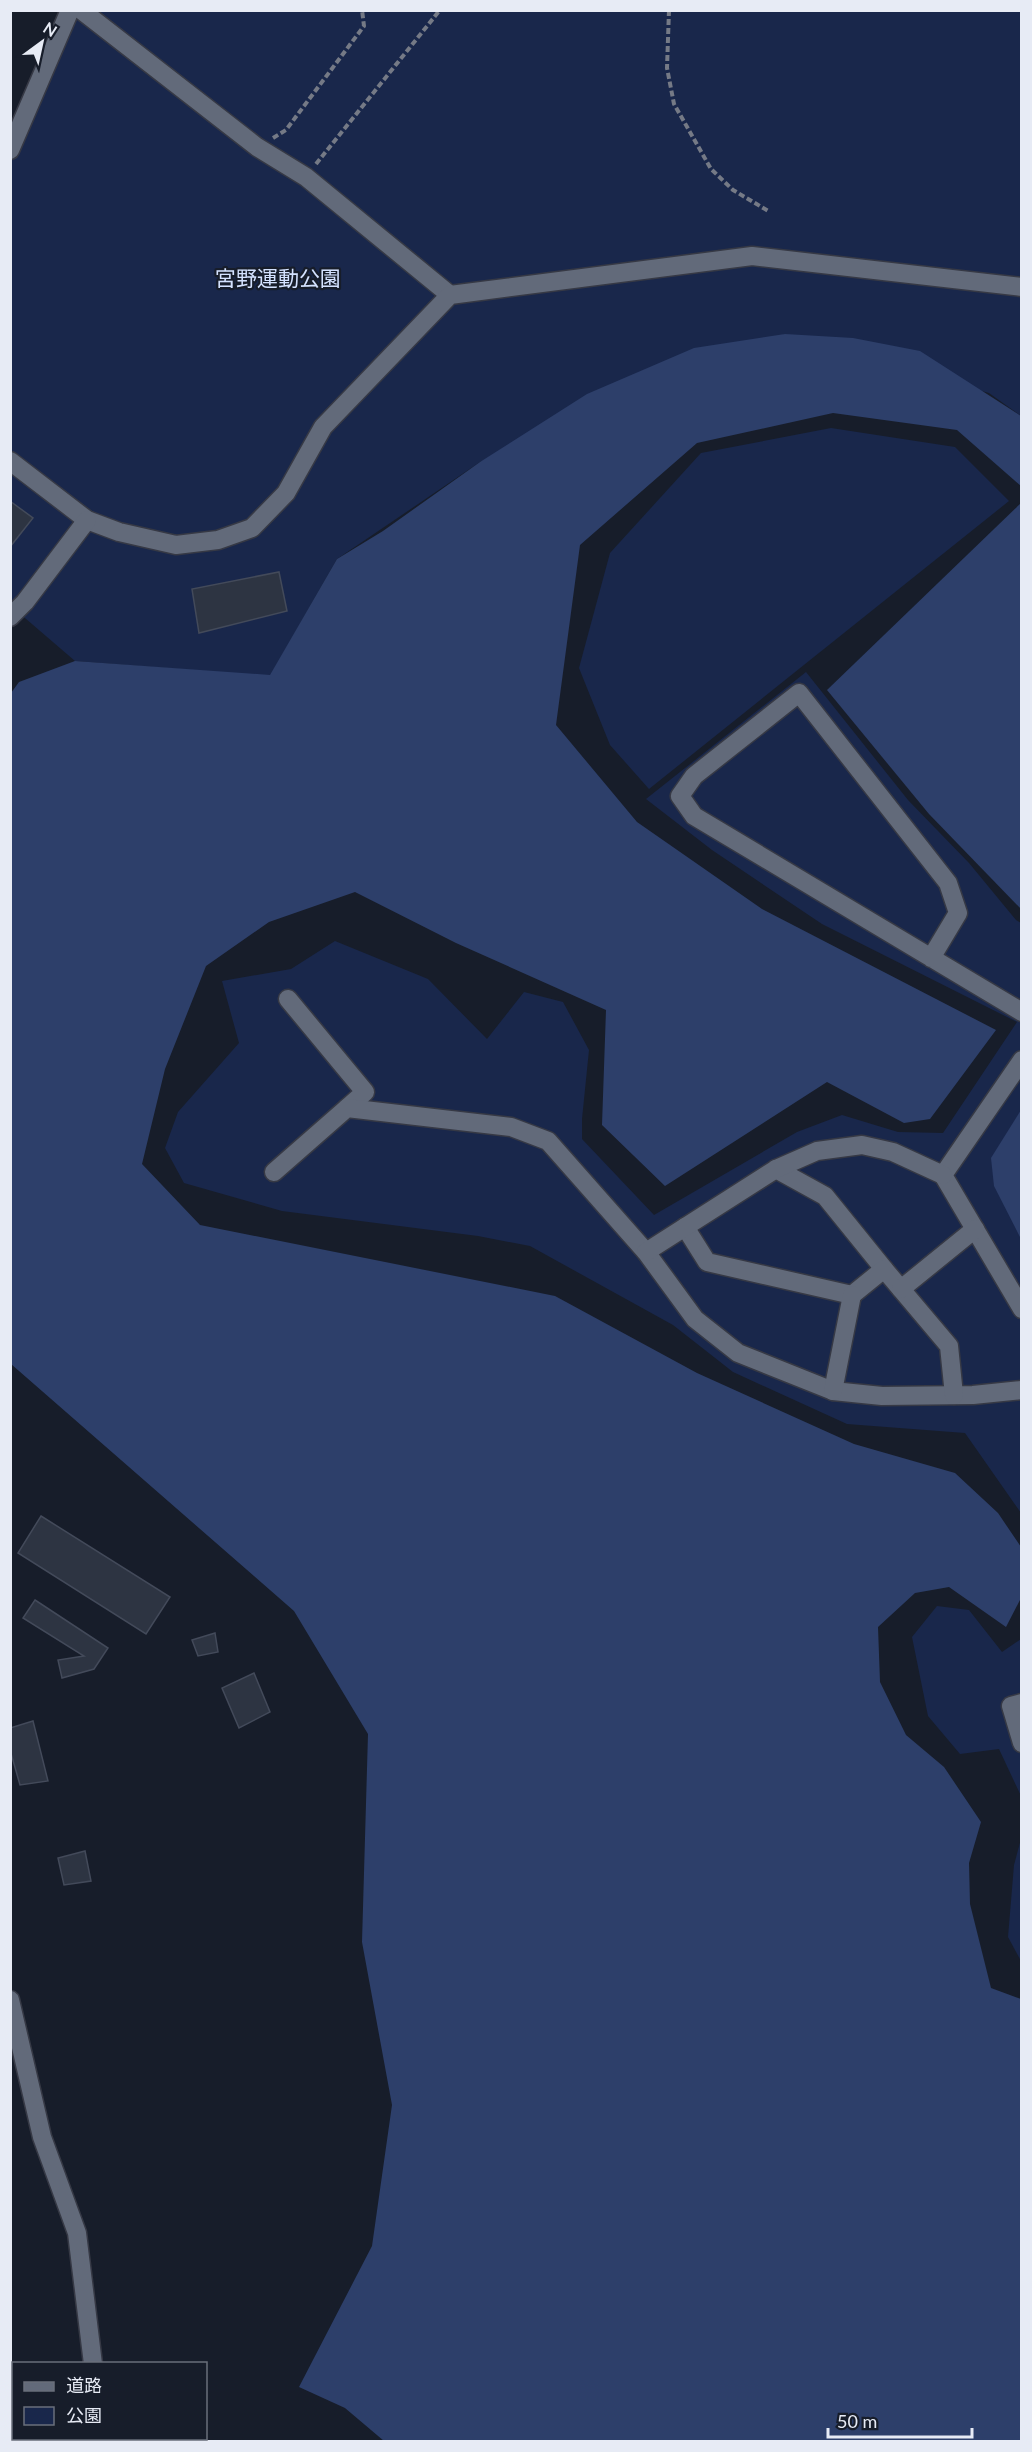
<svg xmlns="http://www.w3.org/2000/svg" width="1032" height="2452" viewBox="0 0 1032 2452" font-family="Lato,'Noto Sans JP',sans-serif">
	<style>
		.green { fill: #19274b }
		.forest { fill: #2d3f6a }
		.building { fill: #2d3442; stroke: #434a5a; stroke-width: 1.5 }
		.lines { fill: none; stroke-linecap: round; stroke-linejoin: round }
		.street-casing { stroke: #363945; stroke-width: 21 }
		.path { stroke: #757a86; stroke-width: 4; stroke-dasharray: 6 3; stroke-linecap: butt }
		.street { stroke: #626a7a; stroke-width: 18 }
		.labels { text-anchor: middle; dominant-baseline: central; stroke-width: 4.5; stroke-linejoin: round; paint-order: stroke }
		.park-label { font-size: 21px; fill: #d4e2ff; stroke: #171d2a }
	</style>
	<rect width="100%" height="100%" fill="#171d2a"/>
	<!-- green -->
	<g class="green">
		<polygon points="70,11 1021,11 1021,416 989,393 785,334 480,462 337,559 270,676 75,661 11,606 11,150"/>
		<polygon points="831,428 955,447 1009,501 649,789 610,745 579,668 610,553 701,453"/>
		<polygon points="806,672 908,800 969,863 1016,920 1021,923 1021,1513 965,1433 847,1424 733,1372 673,1325 530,1246 478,1236 282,1211 184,1183 165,1148 178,1112 239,1043 222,981 291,969 335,941 428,979 487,1039 524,992 563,1002 589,1050 582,1119 582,1139 654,1215 797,1132 842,1115 898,1132 943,1133 1017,1022 822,924 712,850 646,799"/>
		<polygon points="937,1606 969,1610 1002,1652 1021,1639 1021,1796 999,1749 960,1754 928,1716 912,1637"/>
		<polygon points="1021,1839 1021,1961 1008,1937 1014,1865"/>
	</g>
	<!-- forest -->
	<g class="forest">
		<polygon points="785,334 853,338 920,351 1021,416 1021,486 957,430 833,413 697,443 580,545 556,725 637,822 762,909 996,1030 930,1119 904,1123 827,1082 665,1186 602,1125 606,1010 456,943 355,892 269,922 206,966 165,1069 142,1164 200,1225 555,1296 697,1373 854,1444 955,1473 998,1513 1021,1547 1021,1598 1006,1627 949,1587 915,1593 878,1627 880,1682 906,1735 944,1767 981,1822 969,1863 970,1904 991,1988 1021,1999 1021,2441 384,2441 345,2408 299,2387 372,2246 392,2105 362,1942 368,1734 294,1611 11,1364 11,693 19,682 75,661 270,675 337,559 383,531 480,462 587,394 694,348"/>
		<polygon points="1021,503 1021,909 929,814 827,690"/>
		<polygon points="1021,1110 1021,1239 994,1186 991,1158"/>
	</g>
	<!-- building -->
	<g class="building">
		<polygon points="10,501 33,518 10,547"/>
		<polygon points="279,572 287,611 199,633 192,589"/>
		<polygon points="41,1516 170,1597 146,1634 18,1553"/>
		<polygon points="35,1600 108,1648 94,1669 62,1678 58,1660 84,1656 23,1618"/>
		<polygon points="215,1633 218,1652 198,1656 192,1640"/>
		<polygon points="254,1673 270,1712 239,1728 222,1688"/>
		<polygon points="33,1721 48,1781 20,1785 10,1750 10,1728"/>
		<polygon points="85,1851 91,1881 64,1885 58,1858"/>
	</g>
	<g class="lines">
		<defs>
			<g id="street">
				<polyline points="81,10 257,147 306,177 450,295"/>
				<polyline points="10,150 70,10"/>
				<polyline points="10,461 87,520 119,532 176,545 218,540 252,528 286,493 323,427 450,295 752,256 1022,287"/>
				<polyline points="10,617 25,602 87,520"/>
				<polyline points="931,958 958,913 948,883 799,693 694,776 680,796 694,816 1022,1012"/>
				<polyline points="288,999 365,1092 347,1108"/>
				<polyline points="1022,1060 943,1175 1022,1309"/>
				<polyline points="776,1169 825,1196 884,1269"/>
				<polyline points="274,1172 347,1108 511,1127 548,1141 646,1252 695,1319 738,1353 833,1391 882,1396 973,1395 1022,1390"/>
				<polyline points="685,1227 707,1262 852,1295 884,1269 949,1346 954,1395"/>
				<polyline points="646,1252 776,1169 817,1151 862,1145 893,1152 943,1175"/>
				<polyline points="901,1289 975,1229"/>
				<polyline points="833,1391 852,1295"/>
				<polyline points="1022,1703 1011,1706 1022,1743"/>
				<polyline points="10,2000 42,2137 77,2233 93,2364"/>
				<polyline points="10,2427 14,2426"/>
				<polyline points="122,2438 124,2442"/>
				<polyline points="152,2438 155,2442"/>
			</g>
		</defs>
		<!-- street casing -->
		<use href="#street" class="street-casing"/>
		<!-- path -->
		<g class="path">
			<polyline points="669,10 667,68 674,104 711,169 733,190 770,212"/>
			<polyline points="273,138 286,130 364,26 362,10"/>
			<polyline points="316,164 440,10"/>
		</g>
		<!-- street -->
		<use href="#street" class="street"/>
	</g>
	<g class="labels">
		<!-- park labels -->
		<g class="park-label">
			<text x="278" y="277">宮野運動公園</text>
		</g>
	</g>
	<!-- border -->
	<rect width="1032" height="2452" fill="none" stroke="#e7ebf5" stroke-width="24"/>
	<!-- legend -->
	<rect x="12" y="2362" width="195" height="78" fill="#171d2a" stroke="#6a6f7b" stroke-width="1.5"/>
	<rect x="24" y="2382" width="30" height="9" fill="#626a7a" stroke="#6a6f7b" stroke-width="1.5"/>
	<text x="66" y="2392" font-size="18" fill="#e7ebf5">道路</text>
	<rect x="24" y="2407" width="30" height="18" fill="#19274b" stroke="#6a6f7b" stroke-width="1.5"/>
	<text x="66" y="2422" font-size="18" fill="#e7ebf5">公園</text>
	<!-- north arrow -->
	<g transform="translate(42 42) rotate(33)" stroke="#171d2a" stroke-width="4.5" paint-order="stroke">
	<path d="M0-4.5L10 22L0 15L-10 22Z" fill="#e7ebf5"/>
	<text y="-9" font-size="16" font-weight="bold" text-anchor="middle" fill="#e7ebf5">N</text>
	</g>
	<!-- scale -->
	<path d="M828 2428v9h144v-9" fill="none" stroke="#e7ebf5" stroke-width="3"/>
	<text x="837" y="2428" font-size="18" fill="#e7ebf5" stroke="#171d2a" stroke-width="4.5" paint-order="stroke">50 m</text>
</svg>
